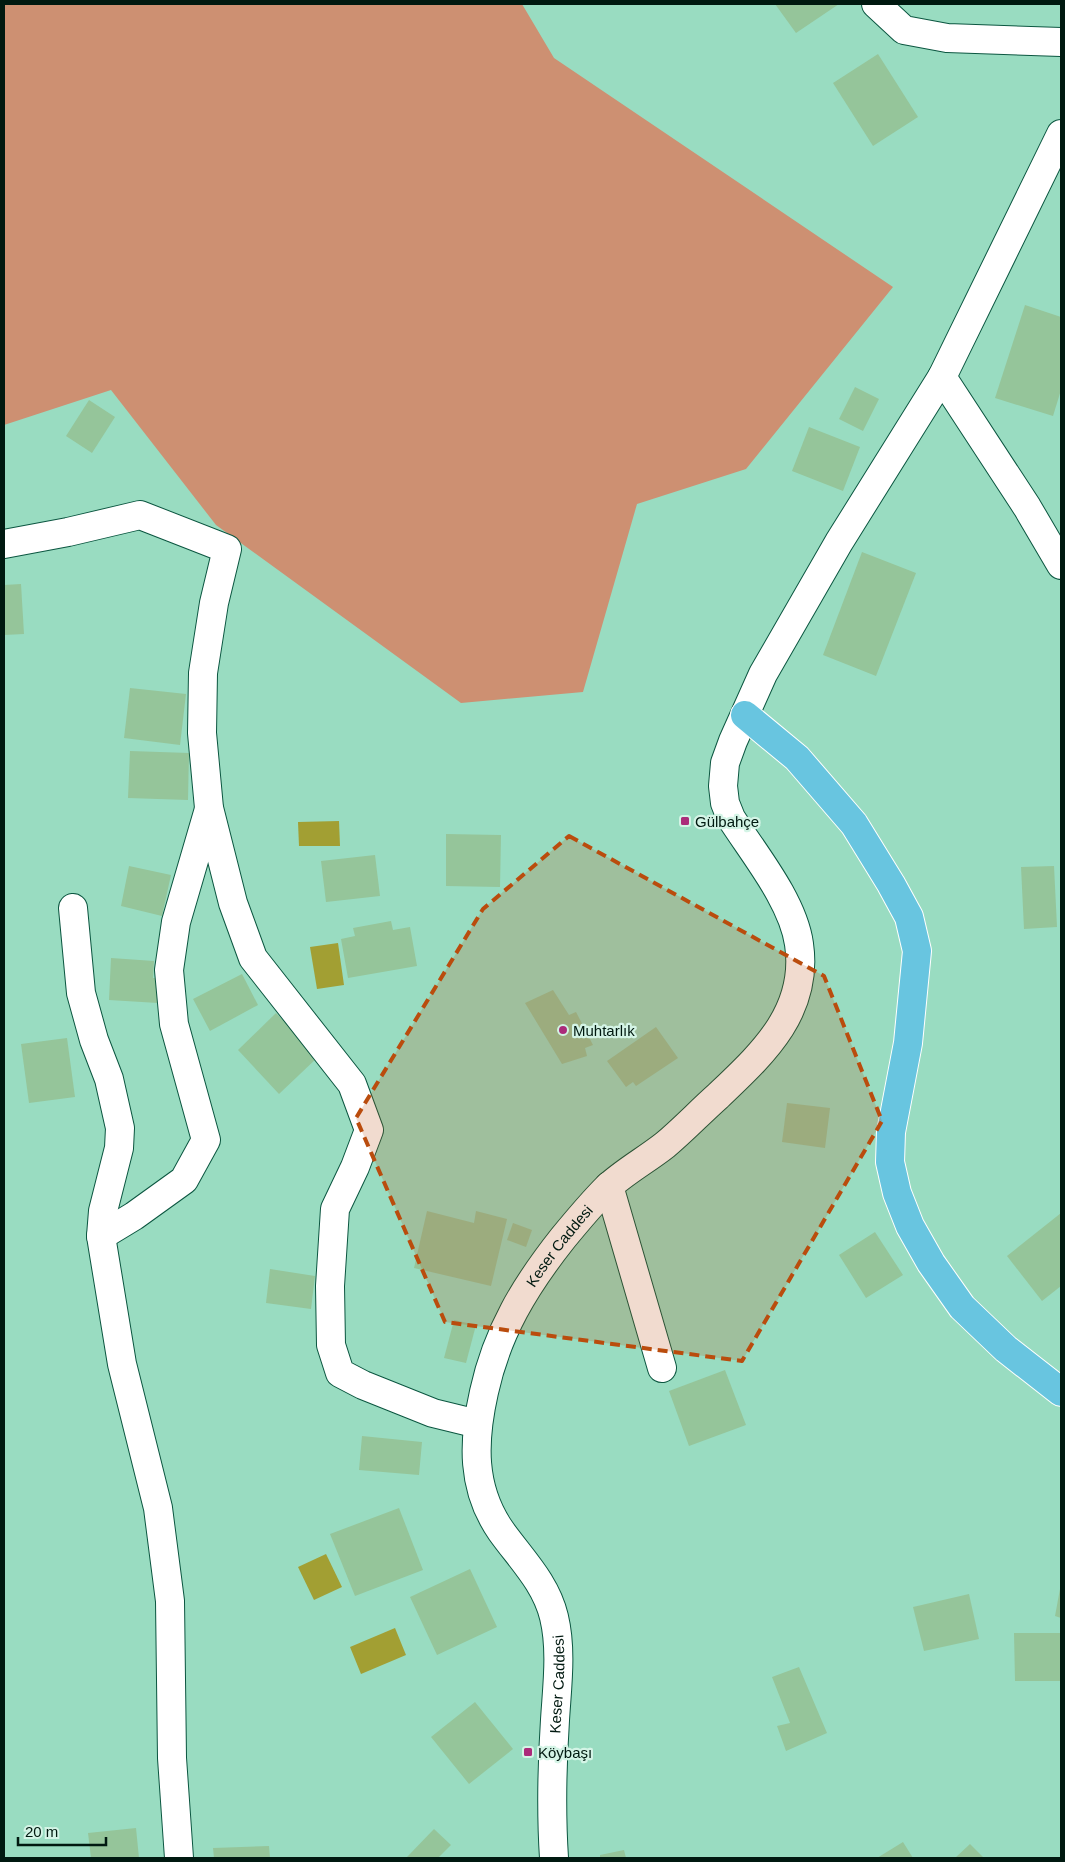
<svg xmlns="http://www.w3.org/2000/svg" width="1065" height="1862" viewBox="0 0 1065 1862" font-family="Arial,sans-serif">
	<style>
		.green { fill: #cd9072 }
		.water { fill: #a29f33 }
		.building { fill: #95c59a }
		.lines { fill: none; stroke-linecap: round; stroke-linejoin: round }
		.minor-casing { stroke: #0b5640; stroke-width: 30 }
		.major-casing { stroke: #fff; stroke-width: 30 }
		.minor { stroke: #fff; stroke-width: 28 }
		.major { stroke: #68c5e0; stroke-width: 28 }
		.marked { fill: #ba4c0d; fill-opacity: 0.2; stroke: #ba4c0d; stroke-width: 4; stroke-dasharray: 10 6; stroke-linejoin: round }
		.poi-dot { fill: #ab2b7a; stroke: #d4f4e6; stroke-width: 2 }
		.labels { text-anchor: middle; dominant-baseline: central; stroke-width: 4.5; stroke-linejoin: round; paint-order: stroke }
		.poi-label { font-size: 15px; fill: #001910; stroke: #d4f4e6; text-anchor: start }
		.street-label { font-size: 15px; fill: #001910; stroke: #d4f4e6 }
	</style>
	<rect width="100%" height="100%" fill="#99dcc1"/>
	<!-- green -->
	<polygon class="green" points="4,4 522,4 554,58 893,287 746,469 637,504 583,692 461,703 216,525 111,390 4,425"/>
	<!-- water -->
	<g class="water">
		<polygon points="339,821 340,846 299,846 298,822"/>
		<polygon points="338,943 344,985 317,989 310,947"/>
		<polygon points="326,1554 342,1587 314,1600 298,1567"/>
		<polygon points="395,1628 406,1655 361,1674 350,1647"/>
	</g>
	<!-- building -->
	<g class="building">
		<polygon points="775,4 839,4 796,33"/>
		<polygon points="878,54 918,117 873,146 833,83"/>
		<polygon points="1025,305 1061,317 1061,390 1053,416 995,398"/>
		<polygon points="855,387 879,399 863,431 839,419"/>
		<polygon points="89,400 115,417 92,453 66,436"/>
		<polygon points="809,427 860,447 843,491 792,471"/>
		<polygon points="862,552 916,573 876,676 823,655"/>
		<polygon points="21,584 24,634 4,635 4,585"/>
		<polygon points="130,688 186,694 180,745 124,738"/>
		<polygon points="130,751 189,753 188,800 128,798"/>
		<polygon points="446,834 501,835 500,887 446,886"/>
		<polygon points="375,855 380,896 326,902 321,861"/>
		<polygon points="129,866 171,875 162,916 121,906"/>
		<polygon points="1054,866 1057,927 1024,929 1021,867"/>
		<polygon points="391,921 393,930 410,927 417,966 348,978 341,939 355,936 353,928"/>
		<polygon points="111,958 154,961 153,978 159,978 158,1003 109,1000"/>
		<polygon points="242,974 258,1005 210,1031 193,999"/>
		<polygon points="553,990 569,1015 576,1012 593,1045 585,1048 587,1056 562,1064 525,1003"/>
		<polygon points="276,1013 318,1057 279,1094 238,1050"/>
		<polygon points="656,1027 678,1058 636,1086 633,1082 626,1087 607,1061"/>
		<polygon points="67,1038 75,1097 29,1103 21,1044"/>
		<polygon points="787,1103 830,1108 825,1148 782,1142"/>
		<polygon points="427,1211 474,1223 476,1211 507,1219 491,1286 414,1268"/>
		<polygon points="1061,1213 1061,1286 1042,1301 1007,1256"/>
		<polygon points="513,1223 532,1230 526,1247 507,1240"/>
		<polygon points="875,1232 903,1275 866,1298 839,1255"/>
		<polygon points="270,1269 315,1276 311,1309 266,1303"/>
		<polygon points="454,1320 476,1325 466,1363 444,1358"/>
		<polygon points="725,1370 746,1425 689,1446 669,1391"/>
		<polygon points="362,1436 422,1442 419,1475 359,1470"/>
		<polygon points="399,1508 423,1570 355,1596 330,1534"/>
		<polygon points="470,1569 497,1627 437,1655 410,1597"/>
		<polygon points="1060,1589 1061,1589 1061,1618 1055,1616"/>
		<polygon points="969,1594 979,1639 924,1651 913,1607"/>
		<polygon points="1014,1633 1061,1633 1061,1681 1015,1681"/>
		<polygon points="799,1667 827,1733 786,1751 777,1726 790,1723 772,1677"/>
		<polygon points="475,1702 513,1749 469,1784 431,1737"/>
		<polygon points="136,1828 139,1858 91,1858 88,1833"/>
		<polygon points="434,1829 451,1845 438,1858 408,1858 407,1857"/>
		<polygon points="903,1842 913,1858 877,1858"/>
		<polygon points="970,1844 984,1858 955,1858"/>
		<polygon points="269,1846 270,1858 214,1858 213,1848"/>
		<polygon points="624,1850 626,1858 600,1858 600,1855"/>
	</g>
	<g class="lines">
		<defs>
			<g id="minor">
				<polyline points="876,4 904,30 947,38 1061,42"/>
				<polyline points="942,377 1027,507 1061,565"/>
				<polyline points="4,544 68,532 140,515 227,549 214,603 203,673 202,733 209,808 233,903 253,958 352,1084 369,1130 355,1167 335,1209 330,1286 331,1345 340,1373 363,1385 433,1413 478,1424"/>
				<polyline points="73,908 81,993 94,1040 109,1079 120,1128 119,1148 103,1211 101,1236 122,1364 158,1508 170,1601 172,1758 179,1858"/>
				<polyline points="609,1186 662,1368"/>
				<polyline points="101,1236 134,1216 184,1180 206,1140 174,1024 169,970 176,922 209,809"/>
				<path id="s1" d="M554 1858C551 1812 552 1766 555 1720 557 1687 562 1650 554 1617 546 1583 521 1559 501 1531 471 1488 473 1441 484 1392 497 1332 525 1286 563 1238 577 1221 591 1204 607 1188 624 1172 646 1160 665 1145 683 1130 700 1112 718 1096 762 1054 809 1012 799 944 793 901 754 854 731 818L725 803 723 786 725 763 733 741 763 674 839 542 942 377 1061 134"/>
			</g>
			<polyline id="major" points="745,715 797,758 854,824 891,884 909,917 917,951 908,1043 891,1132 890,1162 897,1193 910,1226 931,1263 962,1307 1006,1349 1061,1392"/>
		</defs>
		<!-- minor casing -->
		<use href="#minor" class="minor-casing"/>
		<!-- major casing -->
		<use href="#major" class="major-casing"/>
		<!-- minor -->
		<use href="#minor" class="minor"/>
		<!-- major -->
		<use href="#major" class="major"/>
	</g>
	<!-- marked area -->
	<path class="marked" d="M569 836 824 976 882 1121 742 1361 445 1322 356 1118 483 909Z"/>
	<!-- markers -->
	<g class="poi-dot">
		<rect x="680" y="816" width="10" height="10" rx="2.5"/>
		<circle cx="563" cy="1030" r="5"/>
		<rect x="523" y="1747" width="10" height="10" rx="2.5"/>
	</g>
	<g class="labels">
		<!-- poi labels -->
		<g class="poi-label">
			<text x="695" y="821">Gülbahçe</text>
			<text x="573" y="1030">Muhtarlık</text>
			<text x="538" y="1752">Köybaşı</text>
		</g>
		<!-- street labels -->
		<g class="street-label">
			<text stroke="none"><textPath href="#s1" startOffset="654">Keser Caddesi</textPath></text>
			<text stroke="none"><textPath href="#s1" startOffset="174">Keser Caddesi</textPath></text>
		</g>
	</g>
	<!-- border -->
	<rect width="1065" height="1862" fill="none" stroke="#001910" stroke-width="10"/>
	<!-- scale -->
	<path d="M18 1837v8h88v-8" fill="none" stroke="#001910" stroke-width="2.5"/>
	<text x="25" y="1837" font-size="15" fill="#001910" stroke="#d4f4e6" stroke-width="4" paint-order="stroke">20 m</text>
</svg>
